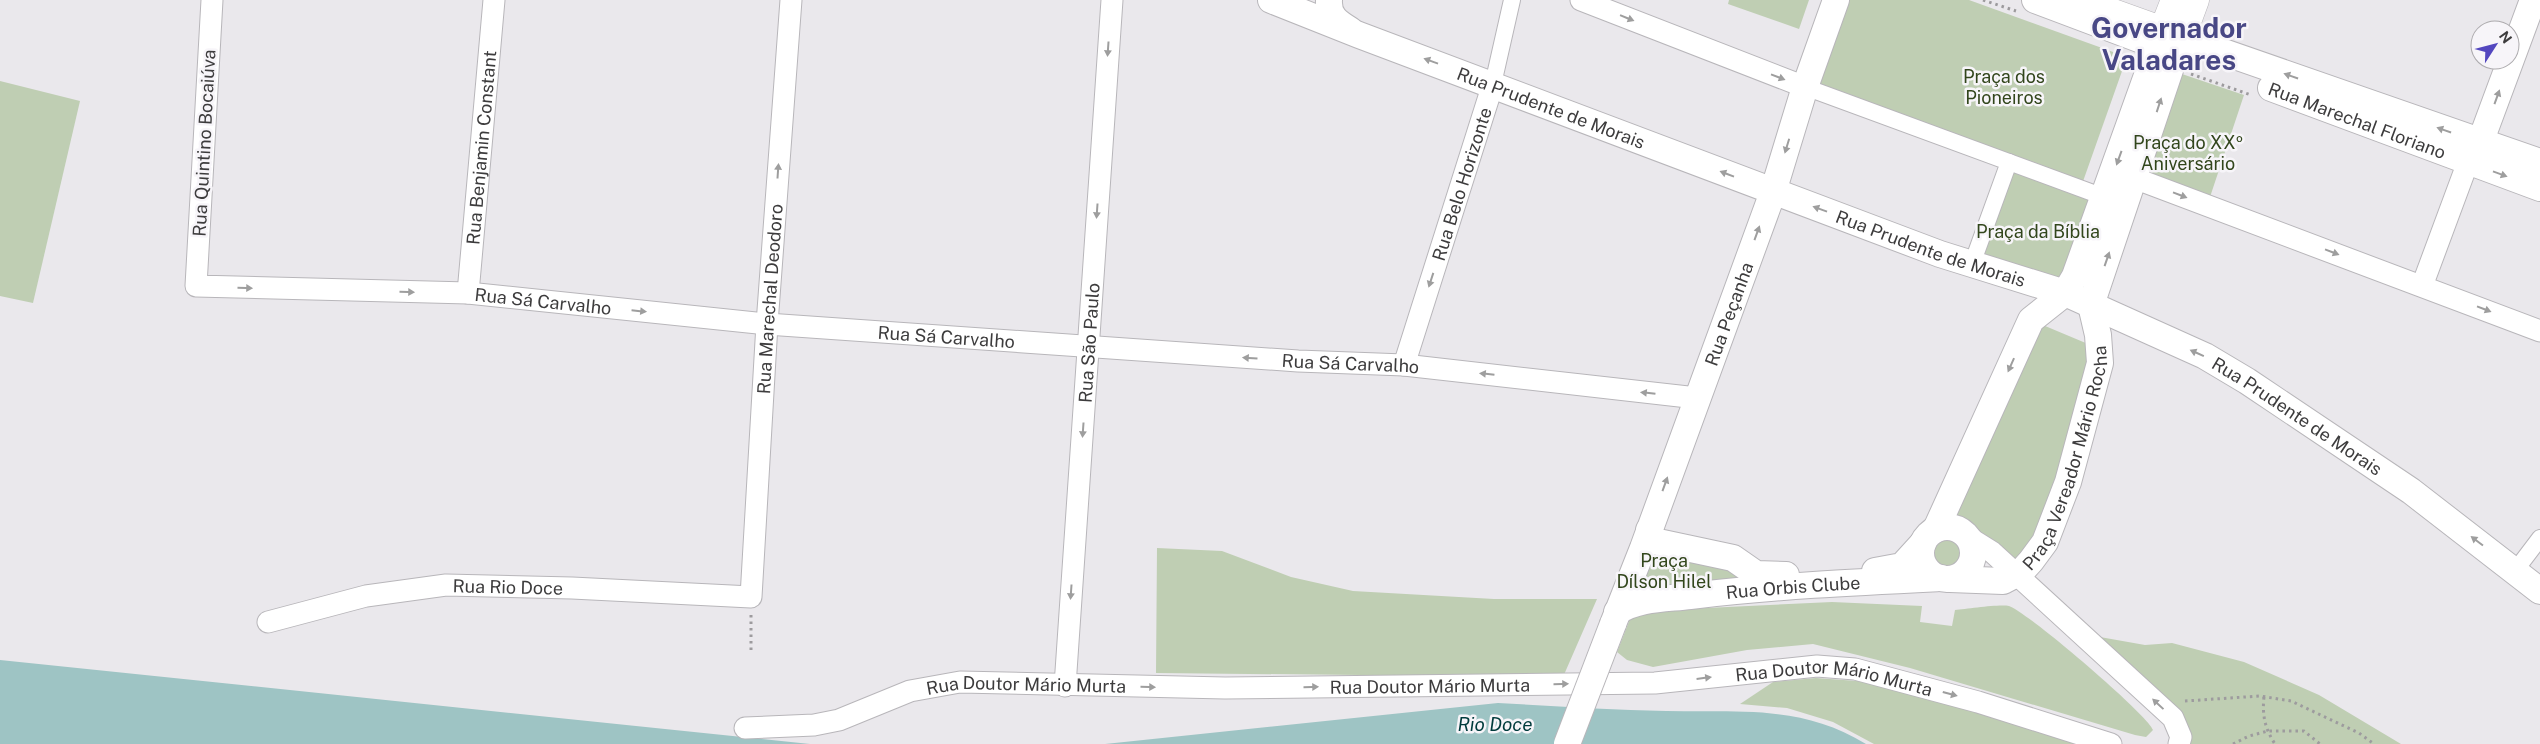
<svg xmlns="http://www.w3.org/2000/svg" width="2540" height="744" viewBox="0 0 2540 744" font-family="'Public Sans',sans-serif">
	<style>
		.green { fill: #bfceb3 }
		.water { fill: #9ec4c4 }
		.lines { fill: none; stroke-linecap: round; stroke-linejoin: round }
		.pedestrian-casing { stroke: #b8b6ba; stroke-width: 18 }
		.minor-casing { stroke: #b8b6ba; stroke-width: 23 }
		.tertiary-casing { stroke: #b8b6ba; stroke-width: 28 }
		.secondary-casing { stroke: #b8b6ba; stroke-width: 29 }
		.path { stroke: #9d9b9e; stroke-width: 3; stroke-dasharray: 2.5 4; stroke-linecap: butt }
		.pedestrian { stroke: #fff; stroke-width: 16 }
		.minor { stroke: #fff; stroke-width: 21 }
		.tertiary { stroke: #fff; stroke-width: 26 }
		.secondary { stroke: #fff; stroke-width: 28 }
		.tertiary-bridge-casing { stroke: #b8b6ba; stroke-width: 28; stroke-linecap: butt }
		.tertiary-bridge { stroke: #fff; stroke-width: 26 }
		.oneway { fill: #9e9e9e }
		.labels { text-anchor: middle; dominant-baseline: central; stroke-width: 5; stroke-linejoin: round; paint-order: stroke }
		.park-label { font-size: 18px; fill: #32461c; stroke: #f7f5f9 }
		.street-label { font-size: 18px; fill: #3d3c3d; stroke: #f7f5f9 }
		.water-label { font-size: 19px; font-style: italic; fill: #003b3c; stroke: #f7f5f9 }
		.town-label { font-size: 28px; font-weight: bold; fill: #484785; stroke: #f7f5f9 }
	</style>
	<rect width="100%" height="100%" fill="#eae8ec"/>
	<!-- green -->
	<g class="green">
		<polygon points="1729,0 1809,0 1799,29 1728,4"/>
		<polygon points="1838,0 1969,0 2127,57 2081,187 1806,87"/>
		<polygon points="2179,73 2244,95 2210,197 2145,174"/>
		<polygon points="0,81 80,101 33,303 0,296"/>
		<polygon points="2012,167 2099,199 2063,287 1978,263"/>
		<polygon points="2031,320 2100,349 2100,363 2022,571 1962,531 1953,528 1937,527"/>
		<path d="M1945 530C1968 532 1976 555 1959 571L1932 569C1925 559 1925 553 1927 542Z"/>
		<polygon points="1157,548 1222,551 1291,577 1353,591 1494,599 1597,599 1563,677 1156,673"/>
		<polygon points="1645,549 1731,560 1742,579 1642,599 1630,586"/>
		<path d="M1832 602 1922 606 1920 622 1952 626 1955 610C1967 609 1999 604 2009 606 2026 611 2148 715 2153 730L2146 737 2135 735 1910 668 1813 644 1747 650 1653 667 1627 660 1617 652 1630 619 1635 614 1664 610Z"/>
		<polygon points="2083,634 2145,645 2172,643 2244,662 2319,695 2401,744 2182,744"/>
		<polygon points="1816,678 1871,682 2096,744 1874,744 1833,722 1787,708 1740,704 1773,682"/>
	</g>
	<!-- water -->
	<g class="water">
		<polygon points="0,660 810,744 0,744"/>
		<path d="M1498 703C1554 706 1610 710 1666 711 1738 713 1801 704 1866 744H1105Z"/>
	</g>
	<g class="lines">
		<defs>
			<g id="pedestrian">
				<polyline points="1493,84 1512,0"/>
				<polyline points="1805,87 2104,197"/>
				<polyline points="1972,264 2009,162"/>
				<polyline points="2515,571 2540,538"/>
			</g>
			<g id="minor">
				<path id="s1" d="M212 0 196 286 468 293 767 324 1298 361 1404 365 1697 398"/>
				<polyline points="1581,0 1805,87"/>
				<polyline points="2134,178 2540,331"/>
				<polyline points="2422,286 2468,162"/>
				<path id="s2" d="M468 293 494 0"/>
				<path id="s3" d="M1404 365 1493 84"/>
				<polyline points="1968,537 1992,552 2173,718 2181,737 2179,744"/>
				<path id="s4" d="M268 622 366 596 446 585 572 588 751 597 767 324 791 0"/>
				<path id="s5" d="M1065 686 1112 0"/>
				<path id="s6" d="M745 728 814 725 839 720 910 691 960 682 1225 688 1655 683 1817 666 1855 669 1978 702 2111 744"/>
			</g>
			<g id="tertiary">
				<path id="s7" d="M1271 0 1359 35 1940 254 2065 293 2205 356 2247 381 2411 491 2540 591"/>
				<path d="M1329 0C1328 16 1337 22 1350 30"/>
				<polyline points="2035,0 2176,53"/>
				<path id="s8" d="M2271 88 2540 188"/>
				<polyline points="2480,143 2533,0"/>
				<polyline points="2091,305 2180,40"/>
				<circle cx="1947" cy="553" r="26"/>
				<polyline points="1936,529 2031,320 2065,293 2075,276 2163,31 2540,162"/>
				<polyline points="1649,530 1651,538 1658,542 1733,558 1756,574 1786,575"/>
				<polyline points="1875,571 1902,566 1923,543"/>
				<path id="s9" d="M1950 579 2003 581 2022 571 2031 561 2045 542 2068 482 2100 363 2098 335 2091 305"/>
				<path id="s10" d="M1617 612C1638 598 1666 599 1690 596 1773 586 1858 582 1941 578"/>
				<path id="s11" d="M1613 624 1643 548 1773 192 1805 87 1836 0"/>
			</g>
			<g id="secondary">
				<polyline points="2077,0 2163,31 2175,0"/>
				<polyline points="2181,38 2195,0"/>
			</g>
		</defs>
		<!-- pedestrian casing -->
		<use href="#pedestrian" class="pedestrian-casing"/>
		<!-- minor casing -->
		<use href="#minor" class="minor-casing"/>
		<!-- tertiary casing -->
		<use href="#tertiary" class="tertiary-casing"/>
		<!-- secondary casing -->
		<use href="#secondary" class="secondary-casing"/>
		<!-- path -->
		<g class="path">
			<polyline points="1983,0 2016,11"/>
			<polyline points="2191,74 2251,95"/>
			<polyline points="751,615 751,653"/>
			<path d="M2264 697C2262 715 2265 729 2275 744"/>
			<polyline points="2185,701 2260,696 2291,701 2359,733 2374,744"/>
			<polyline points="2233,744 2249,736 2268,731 2304,731 2320,744"/>
		</g>
		<!-- pedestrian -->
		<use href="#pedestrian" class="pedestrian"/>
		<!-- minor -->
		<use href="#minor" class="minor"/>
		<!-- tertiary -->
		<use href="#tertiary" class="tertiary"/>
		<!-- secondary -->
		<use href="#secondary" class="secondary"/>
		<defs>
			<polyline id="tertiary-bridge" points="1567,744 1613,624"/>
		</defs>
		<!-- tertiary-bridge casing -->
		<use href="#tertiary-bridge" class="tertiary-bridge-casing"/>
		<!-- tertiary-bridge -->
		<use href="#tertiary-bridge" class="tertiary-bridge"/>
	</g>
	<!-- one-way arrows -->
	<defs><path id="oneway-solid" d="M-6-.8H1V-3.2L6.5 0L1 3.2V.8H-6Z" transform="scale(1.25)"/></defs>
	<g class="oneway">
		<use href="#oneway-solid" transform="translate(1627 18) rotate(22)"/>
		<use href="#oneway-solid" transform="translate(1108 49) rotate(94)"/>
		<use href="#oneway-solid" transform="translate(1431 61) rotate(-160)"/>
		<use href="#oneway-solid" transform="translate(2291 76) rotate(-161)"/>
		<use href="#oneway-solid" transform="translate(1778 77) rotate(21)"/>
		<use href="#oneway-solid" transform="translate(2497 97) rotate(-70)"/>
		<use href="#oneway-solid" transform="translate(2159 105) rotate(-72)"/>
		<use href="#oneway-solid" transform="translate(2444 130) rotate(-161)"/>
		<use href="#oneway-solid" transform="translate(1787 146) rotate(107)"/>
		<use href="#oneway-solid" transform="translate(2119 158) rotate(110)"/>
		<use href="#oneway-solid" transform="translate(778 171) rotate(-86)"/>
		<use href="#oneway-solid" transform="translate(1727 174) rotate(-159)"/>
		<use href="#oneway-solid" transform="translate(2500 174) rotate(20)"/>
		<use href="#oneway-solid" transform="translate(2180 195) rotate(21)"/>
		<use href="#oneway-solid" transform="translate(1820 209) rotate(-160)"/>
		<use href="#oneway-solid" transform="translate(1097 211) rotate(94)"/>
		<use href="#oneway-solid" transform="translate(1757 233) rotate(-70)"/>
		<use href="#oneway-solid" transform="translate(2332 252) rotate(21)"/>
		<use href="#oneway-solid" transform="translate(2107 259) rotate(-71)"/>
		<use href="#oneway-solid" transform="translate(1431 280) rotate(108)"/>
		<use href="#oneway-solid" transform="translate(245 288) rotate(1)"/>
		<use href="#oneway-solid" transform="translate(407 292) rotate(1)"/>
		<use href="#oneway-solid" transform="translate(2484 309) rotate(21)"/>
		<use href="#oneway-solid" transform="translate(639 311) rotate(6)"/>
		<use href="#oneway-solid" transform="translate(2197 353) rotate(-156)"/>
		<use href="#oneway-solid" transform="translate(1250 358) rotate(-176)"/>
		<use href="#oneway-solid" transform="translate(2011 365) rotate(114)"/>
		<use href="#oneway-solid" transform="translate(1487 374) rotate(-174)"/>
		<use href="#oneway-solid" transform="translate(1648 393) rotate(-174)"/>
		<use href="#oneway-solid" transform="translate(1083 430) rotate(94)"/>
		<use href="#oneway-solid" transform="translate(1665 484) rotate(-70)"/>
		<use href="#oneway-solid" transform="translate(2477 541) rotate(-143)"/>
		<use href="#oneway-solid" transform="translate(1071 592) rotate(94)"/>
		<use href="#oneway-solid" transform="translate(1704 678) rotate(-7)"/>
		<use href="#oneway-solid" transform="translate(1561 684) rotate(-1)"/>
		<use href="#oneway-solid" transform="translate(1148 687) rotate(1)"/>
		<use href="#oneway-solid" transform="translate(1311 687) rotate(-1)"/>
		<use href="#oneway-solid" transform="translate(1950 694) rotate(15)"/>
		<use href="#oneway-solid" transform="translate(2158 704) rotate(-137)"/>
	</g>
	<g class="labels">
		<!-- park labels -->
		<g class="park-label">
			<text x="2004" y="76">Praça dos<tspan x="2004" dy="21">Pioneiros</tspan></text>
			<text x="2188" y="142">Praça do XXº<tspan x="2188" dy="21">Aniversário</tspan></text>
			<text x="2038" y="231">Praça da Bíblia</text>
			<text x="1664" y="560">Praça<tspan x="1664" dy="21">Dílson Hilel</tspan></text>
		</g>
		<!-- street labels -->
		<g class="street-label">
			<text stroke="none"><textPath href="#s7" startOffset="300">Rua Prudente de Morais</textPath></text>
			<text stroke="none"><textPath href="#s8" startOffset="92">Rua Marechal Floriano</textPath></text>
			<text transform="translate(204 143) rotate(-87)">Rua Quintino Bocaiúva</text>
			<text stroke="none"><textPath href="#s2" startOffset="146">Rua Benjamin Constant</textPath></text>
			<text stroke="none"><textPath href="#s3" startOffset="190">Rua Belo Horizonte</textPath></text>
			<text stroke="none"><textPath href="#s7" startOffset="705">Rua Prudente de Morais</textPath></text>
			<text stroke="none"><textPath href="#s4" startOffset="786">Rua Marechal Deodoro</textPath></text>
			<text stroke="none"><textPath href="#s1" startOffset="634">Rua Sá Carvalho</textPath></text>
			<text stroke="none"><textPath href="#s11" startOffset="331">Rua Peçanha</textPath></text>
			<text stroke="none"><textPath href="#s1" startOffset="1039">Rua Sá Carvalho</textPath></text>
			<text stroke="none"><textPath href="#s5" startOffset="344">Rua São Paulo</textPath></text>
			<text stroke="none"><textPath href="#s1" startOffset="1444">Rua Sá Carvalho</textPath></text>
			<text stroke="none"><textPath href="#s7" startOffset="1110">Rua Prudente de Morais</textPath></text>
			<text stroke="none"><textPath href="#s9" startOffset="198">Praça Vereador Mário Rocha</textPath></text>
			<text stroke="none"><textPath href="#s4" startOffset="244">Rua Rio Doce</textPath></text>
			<text stroke="none"><textPath href="#s10" startOffset="179">Rua Orbis Clube</textPath></text>
			<text stroke="none"><textPath href="#s6" startOffset="1098">Rua Doutor Mário Murta</textPath></text>
			<text stroke="none"><textPath href="#s6" startOffset="692">Rua Doutor Mário Murta</textPath></text>
			<text stroke="none"><textPath href="#s6" startOffset="288">Rua Doutor Mário Murta</textPath></text>
		</g>
		<!-- water labels -->
		<g class="water-label">
			<text x="1495" y="724">Rio Doce</text>
		</g>
		<!-- town labels -->
		<g class="town-label">
			<text x="2169" y="27">Governador<tspan x="2169" dy="32">Valadares</tspan></text>
		</g>
	</g>
	<!-- north arrow -->
	<g transform="translate(2495 45) rotate(54)"><circle r="24" fill="#f7f5f9" stroke="#adabae"/>
	<path d="M0-4L9 19L0 12L-9 19Z" fill="#5347bf"/>
	<text y="-8" font-size="14" font-weight="bold" text-anchor="middle" fill="#3d3c3d">N</text>
	</g>
</svg>
